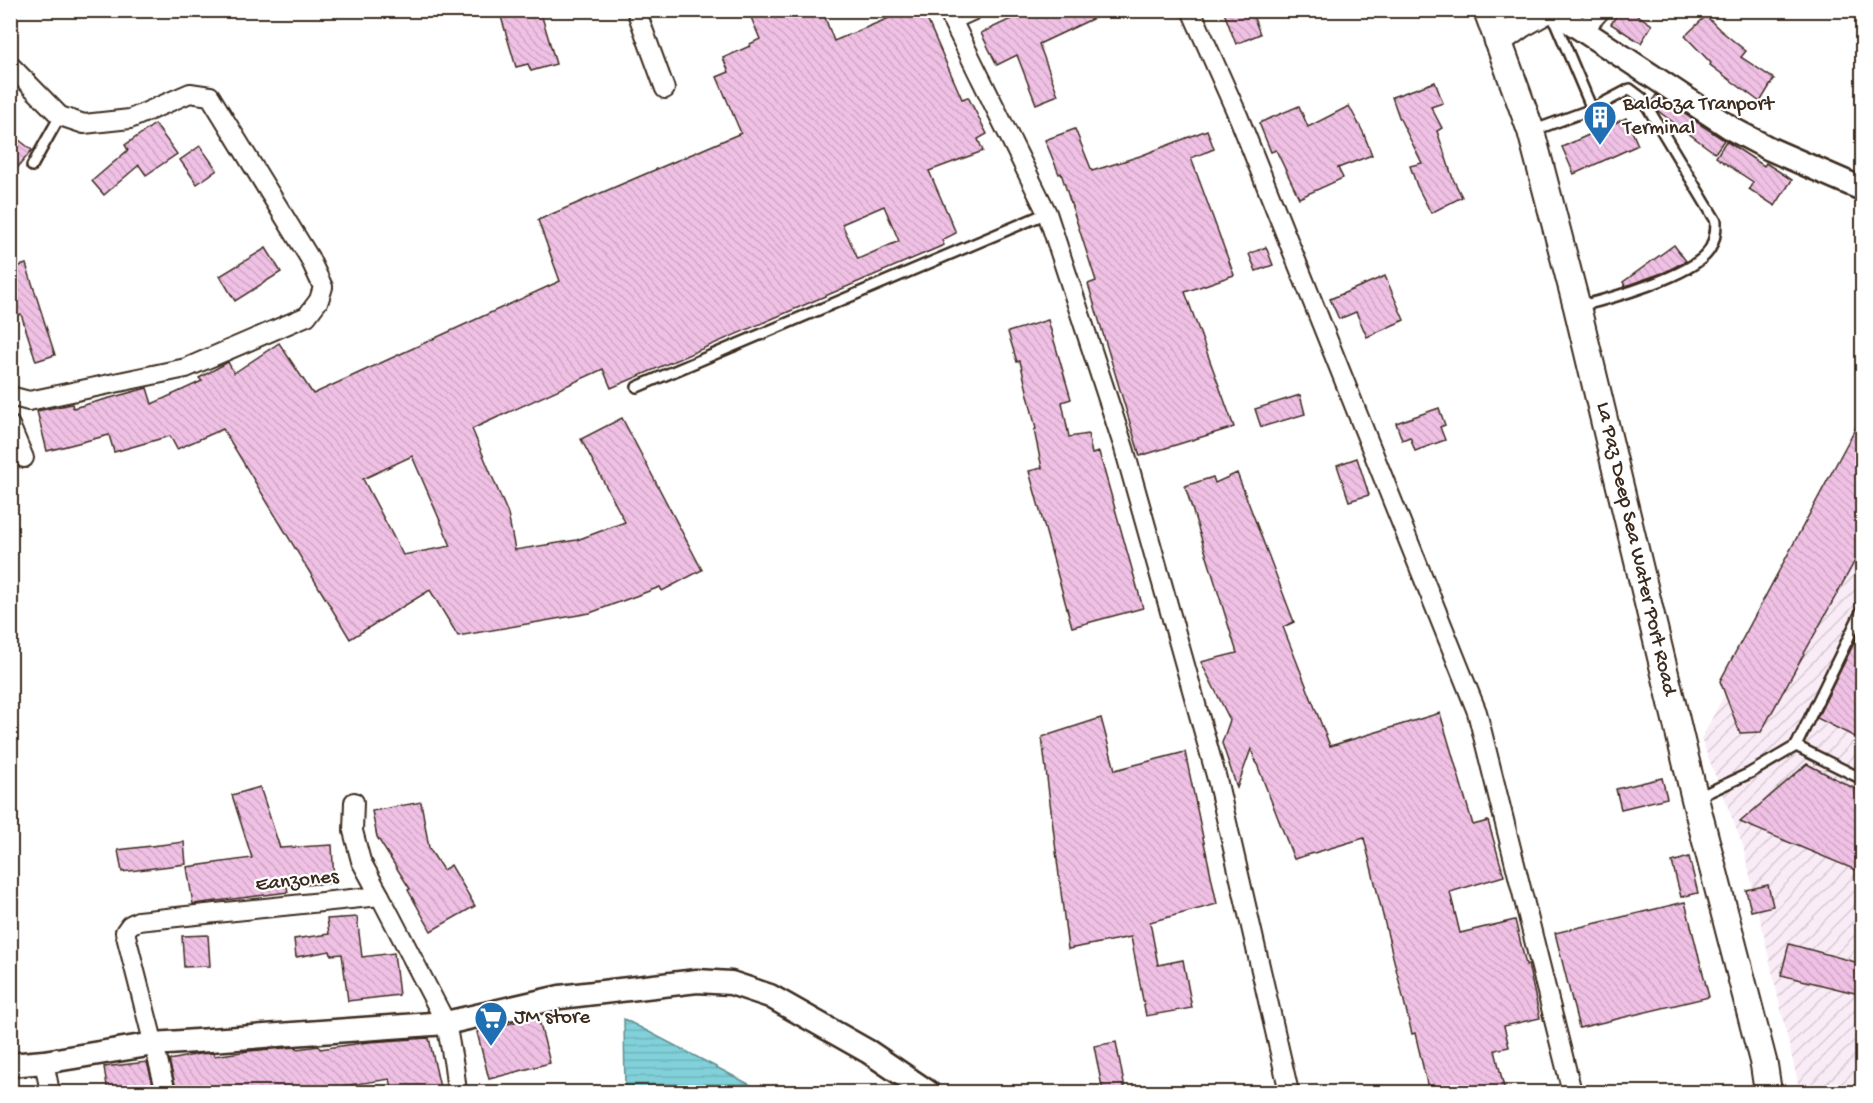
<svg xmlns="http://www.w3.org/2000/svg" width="1873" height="1103" viewBox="0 0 1873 1103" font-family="'Gochi Hand',sans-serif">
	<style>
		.industrial { fill: url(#industrial-furrows) }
		.water { fill: url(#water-rules); stroke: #658e8f; stroke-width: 1.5 }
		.building { fill: url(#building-back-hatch); stroke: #3b2a1e; stroke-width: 1.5; fill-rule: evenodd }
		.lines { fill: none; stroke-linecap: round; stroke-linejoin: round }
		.service-casing { stroke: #3b2a1e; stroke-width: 14 }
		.minor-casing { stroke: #3b2a1e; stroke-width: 22 }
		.tertiary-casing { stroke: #3b2a1e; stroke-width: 27 }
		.secondary-casing { stroke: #3b2a1e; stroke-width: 30 }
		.service { stroke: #fff; stroke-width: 9 }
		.minor { stroke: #fff; stroke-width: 18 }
		.tertiary { stroke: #fff; stroke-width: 22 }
		.secondary { stroke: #fff; stroke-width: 26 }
		.labels { text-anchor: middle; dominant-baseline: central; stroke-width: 4.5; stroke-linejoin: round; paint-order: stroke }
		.poi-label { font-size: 21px; fill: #3b2a1e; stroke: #fff; text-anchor: start }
		.street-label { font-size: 21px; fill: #3b2a1e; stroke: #fff }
	</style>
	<defs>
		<pattern id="industrial-furrows" width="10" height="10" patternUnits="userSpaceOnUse" patternTransform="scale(1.5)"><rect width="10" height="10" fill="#faecf7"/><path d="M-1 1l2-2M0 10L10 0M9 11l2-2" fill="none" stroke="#d7cbd3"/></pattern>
		<pattern id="water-rules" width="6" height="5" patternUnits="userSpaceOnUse" patternTransform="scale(1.5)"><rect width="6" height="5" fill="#81d1da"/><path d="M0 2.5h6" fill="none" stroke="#70b4bb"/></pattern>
		<pattern id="building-back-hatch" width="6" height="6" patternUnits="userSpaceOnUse" patternTransform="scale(1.5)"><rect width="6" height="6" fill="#f0c1e5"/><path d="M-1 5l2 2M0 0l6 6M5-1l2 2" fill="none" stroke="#cfa6c4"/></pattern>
	</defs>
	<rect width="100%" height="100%" fill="#fff"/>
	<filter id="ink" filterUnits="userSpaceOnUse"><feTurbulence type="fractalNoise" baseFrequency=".0167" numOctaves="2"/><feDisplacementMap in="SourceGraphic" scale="12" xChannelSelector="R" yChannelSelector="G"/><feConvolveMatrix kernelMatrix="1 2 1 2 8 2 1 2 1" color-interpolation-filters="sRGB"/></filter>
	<g filter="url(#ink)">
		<!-- industrial -->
		<polygon class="industrial" points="1862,435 1862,1092 1800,1092 1743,846 1701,739"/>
		<!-- water -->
		<polygon class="water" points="624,1019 764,1092 625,1092"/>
		<!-- building -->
		<g class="building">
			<polygon points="499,10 540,10 556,64 531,71 528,64 516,67"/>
			<path d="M748 10H822L834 41 889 18 886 10H923L962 99 968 97 987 134 978 139 983 151 929 171 956 233 942 240 944 245 611 388 603 369 472 429 508 514 515 550 577 540 625 522 581 439 622 418 702 570 662 591 660 587 590 613 458 636 430 590 350 639 223 429 177 449 170 436 114 452 109 435 47 451 37 411 72 404 73 408 147 388 152 404 202 381 199 378 228 362 234 373 279 343 313 394 560 281 538 220 741 133 717 77 729 72 723 58 750 46V44L760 39ZM884 206 899 241 858 259 842 224ZM412 456 451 546 403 555 363 479Z"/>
			<polygon points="1030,10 1111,10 1039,44 1058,95 1036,104 1017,55 997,65 981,33"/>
			<polygon points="1223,10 1251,10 1260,34 1236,44"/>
			<polygon points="1620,10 1630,10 1652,25 1641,43 1611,24"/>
			<polygon points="1706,16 1720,30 1746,51 1741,57 1774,79 1760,102 1710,65 1711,63 1685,36"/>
			<polygon points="1435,82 1443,103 1431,107 1442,128 1437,131 1453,179 1462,197 1431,213 1417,186 1410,166 1422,163 1399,117 1392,97"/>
			<polygon points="1656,95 1724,140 1715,153 1658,111 1652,101"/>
			<polygon points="1299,106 1308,127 1349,106 1363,132 1372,155 1338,168 1343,178 1299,198 1276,150 1271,152 1259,123"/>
			<polygon points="1626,118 1638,145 1574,174 1562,147"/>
			<polygon points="155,124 177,154 146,175 139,165 104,195 92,181 128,150 125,145"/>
			<polygon points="1075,129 1092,171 1140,156 1207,130 1214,149 1191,158 1234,275 1185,292 1234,427 1140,456 1088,284 1096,281 1061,173 1059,174 1045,140"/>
			<polygon points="10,133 32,150 10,177"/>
			<polygon points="1726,141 1764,166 1766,163 1792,180 1775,206 1749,189 1753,182 1716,157"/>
			<polygon points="200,146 217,170 197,184 180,160"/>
			<polygon points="1674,245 1686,261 1665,272 1625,286 1623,282"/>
			<polygon points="1266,247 1273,265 1256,271 1249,254"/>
			<polygon points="266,248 281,272 235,301 220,276"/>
			<polygon points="26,264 55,355 36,361 21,314 10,318 10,269"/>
			<polygon points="1385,276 1404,320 1367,337 1356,312 1339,319 1330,299"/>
			<polygon points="1048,320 1071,399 1062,402 1069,437 1088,434 1092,454 1099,452 1143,608 1072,627 1029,471 1042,468 1034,430 1036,429 1020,361 1017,362 1008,332"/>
			<polygon points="1300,395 1305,414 1261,427 1255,409"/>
			<polygon points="1439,408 1445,425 1440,427 1445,440 1415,451 1410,437 1402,440 1396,423"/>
			<polygon points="1863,414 1863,546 1761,732 1740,733 1720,681"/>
			<polygon points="1357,458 1369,495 1349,501 1337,465"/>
			<polygon points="1237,473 1294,622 1283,627 1330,746 1440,713 1473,825 1488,821 1504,876 1450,892 1460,933 1515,920 1526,965 1528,964 1540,1018 1504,1026 1509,1047 1495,1050 1505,1092 1429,1092 1415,1033 1412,1034 1364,838 1294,859 1251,749 1237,788 1222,743 1230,720 1201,662 1237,653 1185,486 1213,477 1215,483"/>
			<polygon points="1863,625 1863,741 1817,718"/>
			<polygon points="1101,718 1115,770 1185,752 1217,904 1150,922 1158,965 1183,960 1192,1008 1146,1016 1131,937 1068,949 1042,737"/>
			<polygon points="1807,764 1863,793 1863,873 1740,822"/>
			<polygon points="1662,778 1667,798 1621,809 1616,789"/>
			<polygon points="260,787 280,848 332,845 334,883 287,886 288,892 193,904 187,867 252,858 232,795"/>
			<polygon points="421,802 429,848 443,870 451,865 475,906 431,931 408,890 410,889 377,837 372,811"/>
			<polygon points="184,842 186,864 122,872 118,850"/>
			<polygon points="1689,857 1698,893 1681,897 1672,862"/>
			<polygon points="1768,885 1773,906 1751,911 1746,890"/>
			<polygon points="1685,902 1709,997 1579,1028 1555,933"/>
			<polygon points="357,917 362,957 394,953 399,995 348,1001 342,954 331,955 330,951 296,957 294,939 329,934 327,919"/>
			<polygon points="208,935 210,966 184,967 182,936"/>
			<polygon points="1789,944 1863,964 1863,995 1781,975"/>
			<polygon points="538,1016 550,1063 489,1079 477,1032"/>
			<polygon points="429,1038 441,1092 393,1092 390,1079 342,1086 344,1092 177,1092 169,1060 199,1054 213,1053 214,1056 249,1051 297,1047 297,1049 319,1046 320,1049 369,1042"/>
			<polygon points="1116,1042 1125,1089 1103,1092 1094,1046"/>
			<polygon points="147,1062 155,1092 108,1092 104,1067"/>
		</g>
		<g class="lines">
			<defs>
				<g id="service">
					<polyline points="1553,17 1592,109"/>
					<path d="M1532 131 1592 109 1630 89 1642 98 1716 221C1716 232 1715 242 1708 252 1691 276 1609 299 1580 306"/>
					<polyline points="32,166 60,116"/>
					<polyline points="637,387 1047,213"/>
					<polyline points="1796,746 1862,779"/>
					<polyline points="1696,798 1750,773 1796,746 1862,610"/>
				</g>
				<g id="minor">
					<polyline points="636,10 665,89"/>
					<polyline points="974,10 952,20 1047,213 1124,448 1217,779 1289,1092"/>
					<polyline points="1191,10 1239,118 1477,712 1572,1092"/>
					<polyline points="1583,30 1601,10"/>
					<polyline points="10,65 60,116 84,124 130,119 190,93 210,96 309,257 323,287 319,300 307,316 186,368 29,401 10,396"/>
					<polyline points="10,425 24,458"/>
					<polyline points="354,802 353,831 361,861 380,896"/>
					<polyline points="44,1062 50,1092"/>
					<polyline points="166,1092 125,932 130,925 138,921 380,896 446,1023 454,1066 457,1092"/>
				</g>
				<g id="tertiary">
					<polyline points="1552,10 1734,130 1770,149 1862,189"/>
					<polyline points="10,1065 44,1062 154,1044 446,1023 560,997 697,981 731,983 770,996 869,1052 928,1092"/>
				</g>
				<g id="secondary">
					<polyline points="1487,10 1531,131 1577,307 1695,799 1764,1065 1768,1092"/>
					<polyline points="1498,41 1520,25 1547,10"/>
				</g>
			</defs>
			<!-- service casing -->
			<use href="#service" class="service-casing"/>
			<!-- minor casing -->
			<use href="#minor" class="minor-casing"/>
			<!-- tertiary casing -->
			<use href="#tertiary" class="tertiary-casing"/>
			<!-- secondary casing -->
			<use href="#secondary" class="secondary-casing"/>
			<!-- service -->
			<use href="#service" class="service"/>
			<!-- minor -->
			<use href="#minor" class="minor"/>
			<!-- tertiary -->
			<use href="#tertiary" class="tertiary"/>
			<!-- secondary -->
			<use href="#secondary" class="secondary"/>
		</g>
	</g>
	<!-- icons -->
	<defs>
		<symbol id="building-pin" viewBox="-11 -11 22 30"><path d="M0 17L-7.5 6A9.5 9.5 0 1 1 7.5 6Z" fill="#1f6fb2" stroke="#fff"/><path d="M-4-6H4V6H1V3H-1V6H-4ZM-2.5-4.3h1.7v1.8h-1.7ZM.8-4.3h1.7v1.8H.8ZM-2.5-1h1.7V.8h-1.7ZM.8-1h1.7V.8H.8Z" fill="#fff"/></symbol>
		<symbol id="supermarket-pin" viewBox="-11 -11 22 30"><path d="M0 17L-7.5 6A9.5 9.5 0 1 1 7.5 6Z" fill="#1f6fb2" stroke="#fff"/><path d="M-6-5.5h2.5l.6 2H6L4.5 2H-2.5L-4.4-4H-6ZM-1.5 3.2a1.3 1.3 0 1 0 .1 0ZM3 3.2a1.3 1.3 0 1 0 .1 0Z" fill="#fff"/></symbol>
	</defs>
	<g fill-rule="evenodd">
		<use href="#building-pin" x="1581" y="98" width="38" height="52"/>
		<use href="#supermarket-pin" x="472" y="999" width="38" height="52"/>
	</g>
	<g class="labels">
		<!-- poi labels -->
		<g class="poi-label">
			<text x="1623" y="105">Baldoza Tranport<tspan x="1623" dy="24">Terminal</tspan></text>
			<text x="514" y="1018">JM store</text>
		</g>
		<!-- street labels -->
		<g class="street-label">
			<text transform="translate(1635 549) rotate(77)">La Paz Deep Sea Water Port Road</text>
			<text transform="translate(297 882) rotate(-6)">Eanzones</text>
		</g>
	</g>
	<!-- margin -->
	<rect width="1873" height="1103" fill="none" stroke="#fff" stroke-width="36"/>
	<rect x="18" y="18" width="1837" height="1067" fill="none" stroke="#3b2a1e" stroke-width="2" filter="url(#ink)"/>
</svg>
